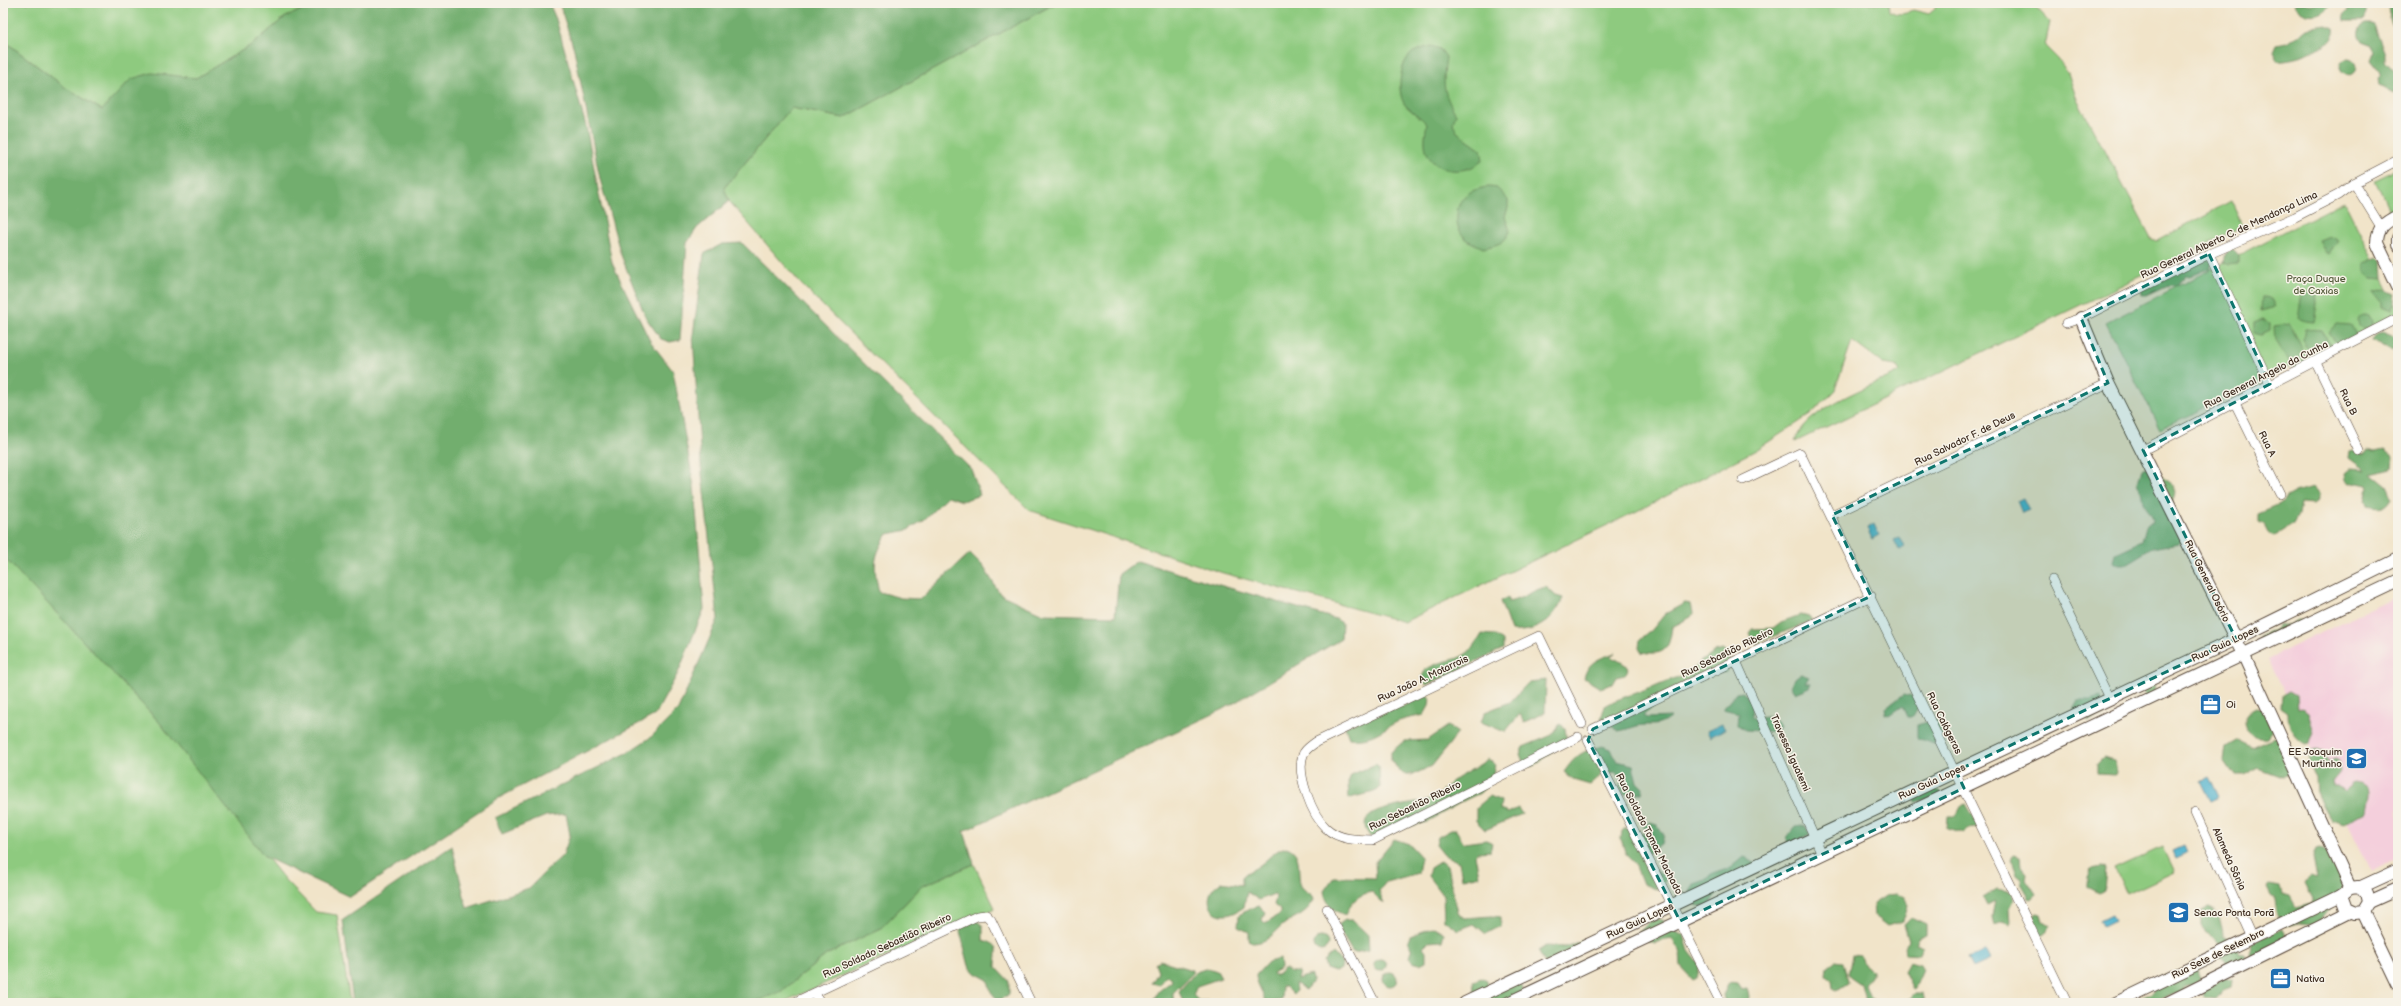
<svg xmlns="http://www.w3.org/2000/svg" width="2401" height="1006" viewBox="0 0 2401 1006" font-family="'Balsamiq Sans',sans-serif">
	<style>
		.built { fill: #f4cfdc }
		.green { fill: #8eca7f; stroke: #647a4e }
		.forest { fill: #72ae6e; stroke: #566c46 }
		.water { fill: #4fb2cd; stroke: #456e76 }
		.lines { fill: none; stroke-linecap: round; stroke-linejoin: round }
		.street-casing { stroke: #564638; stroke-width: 10 }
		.secondary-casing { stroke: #564638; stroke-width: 14 }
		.street { stroke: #fff; stroke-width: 9 }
		.secondary { stroke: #fff; stroke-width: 12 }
		.marked { fill: #0f766e; fill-opacity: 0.2; stroke: #0f766e; stroke-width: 3; stroke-dasharray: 8 5; stroke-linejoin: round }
		.labels { text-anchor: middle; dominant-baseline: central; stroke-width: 3; stroke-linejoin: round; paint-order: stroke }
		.street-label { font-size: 10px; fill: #3b2a1e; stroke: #f7f3e8 }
		.park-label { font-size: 10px; fill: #545a3b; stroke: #f7f3e8 }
		.poi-label { font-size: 10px; fill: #3b2a1e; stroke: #f7f3e8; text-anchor: start }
	</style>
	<rect width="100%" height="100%" fill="#f7f3e8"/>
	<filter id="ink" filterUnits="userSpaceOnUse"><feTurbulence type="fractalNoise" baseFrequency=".025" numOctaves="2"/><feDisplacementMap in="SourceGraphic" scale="8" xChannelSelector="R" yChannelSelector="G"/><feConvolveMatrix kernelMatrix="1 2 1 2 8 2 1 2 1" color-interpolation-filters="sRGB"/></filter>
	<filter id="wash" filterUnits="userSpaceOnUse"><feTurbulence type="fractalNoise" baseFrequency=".012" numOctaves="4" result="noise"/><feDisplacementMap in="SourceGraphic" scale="16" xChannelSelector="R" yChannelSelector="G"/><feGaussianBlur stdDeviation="0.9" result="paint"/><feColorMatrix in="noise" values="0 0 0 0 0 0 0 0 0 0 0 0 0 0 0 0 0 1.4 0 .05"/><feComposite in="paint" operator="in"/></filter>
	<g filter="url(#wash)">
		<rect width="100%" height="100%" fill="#f1e4c9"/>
		<!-- built -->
		<polygon class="built" points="2398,596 2398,857 2371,871 2267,659"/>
		<!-- green -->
		<g class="green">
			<polygon points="3,3 309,3 301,10 284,18 253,44 196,78 174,77 117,96 102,110 66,88 3,40"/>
			<path d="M1056 3H1888L1889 11C1898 15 1904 15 1913 10L1929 14 1935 9 1936 3H2032L2050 22 2045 46 2058 59 2068 73 2076 97 2151 238 2157 241 2231 201 2243 227 1795 442C1804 409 1871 386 1900 372L1897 366 1883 364 1852 341 1834 392 1810 415 1756 450 1637 511 1404 622 1223 573 1029 510 801 284 729 201 724 188 791 108 844 118Z"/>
			<polygon points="2398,169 2398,209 2390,213 2375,180"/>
			<polygon points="2344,201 2398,309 2398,315 2160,429 2106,323"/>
			<polygon points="3,556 160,723 285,880 316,912 337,915 350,1003 3,1003"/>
			<polygon points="2162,847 2174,872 2127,894 2115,869"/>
			<polygon points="974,864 995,908 781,1003 752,1003 782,991 826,955 881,928 922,886"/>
		</g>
		<!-- forest -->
		<g class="forest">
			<polygon points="309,3 549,3 556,19 586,126 612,263 650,341 673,371 694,486 704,609 678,673 655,715 497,799 350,897 265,857 160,723 3,556 3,40 66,88 102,110 131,79 152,73 196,78 253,44 284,18 301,10"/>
			<polygon points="559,3 1056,3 844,118 791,108 724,188 729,201 697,228 687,243 680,340 670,342 661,339 646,318 621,255 600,179 574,49"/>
			<path d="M2294 3H2331C2324 18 2302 19 2294 3Z"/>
			<polygon points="2347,3 2363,5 2366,13 2363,21 2344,21 2343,15 2348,11"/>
			<polygon points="2387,3 2398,3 2398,34 2392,26"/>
			<path d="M2365 24H2373L2375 27 2385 54V62L2398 76V85L2395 92 2378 85 2377 77 2380 74 2379 70 2371 60 2374 52 2370 45 2362 42C2357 35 2357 29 2365 24Z"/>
			<path d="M2326 25 2334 28C2339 47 2292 62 2277 60L2273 52 2276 45 2288 43 2307 28Z"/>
			<path d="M1431 46 1440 49 1446 57C1443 83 1442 92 1456 114L1453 123 1457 132 1481 149 1483 160C1469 174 1438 175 1428 155 1423 145 1425 134 1427 124 1421 117 1413 113 1406 106 1396 95 1399 64 1411 54 1415 50 1425 48 1431 46Z"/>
			<circle cx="2348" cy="67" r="8"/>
			<path d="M1489 187 1497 188 1508 200V208L1505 216 1510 231C1505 244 1496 245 1483 248 1478 245 1471 243 1466 239 1461 234 1457 227 1457 220 1456 198 1468 189 1489 187Z"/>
			<polygon points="2331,237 2338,241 2329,253 2324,250 2319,241"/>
			<path d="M742 243 971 469 980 495 962 501 948 496 925 519 908 530 888 534C873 556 873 565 879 592L901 598 921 599 970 553 983 566 1000 594 1043 614 1115 616 1119 574 1137 561 1336 619 1342 623 1341 639 1224 709 964 831 974 864 922 886 881 928 826 955 782 991 752 1003H353L343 920 452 846 467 908 529 888 545 872 563 855 570 835 566 814 546 816 502 834 495 818 625 754 651 737 678 710 718 619 701 465 693 335 704 254 722 244Z"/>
			<polygon points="2232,249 2238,255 2238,264 2229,265 2224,262 2226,253"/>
			<path d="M2205 256 2213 261 2210 269C2200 270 2194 277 2185 276L2177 286 2163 287 2146 295H2142L2141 289Z"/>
			<polygon points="2378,257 2382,261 2383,279 2372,278 2365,272 2365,262"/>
			<polygon points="2385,289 2396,294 2395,303 2391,311 2382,307 2382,302 2374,292"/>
			<polygon points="2316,291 2317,304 2314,322 2305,321 2298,318 2302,294"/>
			<polygon points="2262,298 2271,299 2275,307 2261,311"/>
			<circle cx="2365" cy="322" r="7"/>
			<polygon points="2262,319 2270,324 2270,331 2261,335 2254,333 2254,322"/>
			<path d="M2290 324C2295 336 2307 354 2308 365L2293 368 2275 340 2274 326Z"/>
			<polygon points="2337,324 2351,325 2356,335 2349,344 2337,344 2329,333"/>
			<polygon points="2305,329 2322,330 2331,347 2321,358 2310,354 2303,339"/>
			<polygon points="2383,332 2398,338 2398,345 2393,350 2372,341 2376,334"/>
			<path d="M2354 450 2363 454 2368 450 2376 452 2385 450 2393 456 2392 468 2371 473 2388 487 2392 497C2386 508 2379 508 2368 505L2366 501 2369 488 2368 484 2359 482 2350 483 2345 479 2344 473 2349 469 2365 470 2349 458 2350 451Z"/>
			<path d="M2151 468 2172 485 2174 493 2170 506 2183 540 2180 543 2152 548 2124 565H2119L2114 562 2116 553 2142 541 2146 526 2153 520C2152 513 2148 513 2145 507 2141 501 2143 491 2138 482L2142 469Z"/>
			<polygon points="2313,487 2319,494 2317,502 2313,504 2300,503 2298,515 2293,524 2274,536 2268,533 2264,525 2258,522 2258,514 2280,505 2287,497 2296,492"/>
			<path d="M1546 587 1556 596 1563 598C1553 621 1537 633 1511 631L1500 601 1508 597V602C1523 599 1532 590 1546 587Z"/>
			<path d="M1685 603 1691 604 1693 613 1691 617 1672 627C1669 650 1665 656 1641 652L1639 648 1640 639 1651 631 1665 614Z"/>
			<polygon points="1800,615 1810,617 1812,621 1754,644 1749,633 1752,629 1773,628 1781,622"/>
			<polygon points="2298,620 2302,621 2262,643 2260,640 2261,636 2275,630 2279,625 2291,625"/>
			<path d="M1482 634 1494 635 1503 641V649L1426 685 1422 677 1425 670C1450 654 1463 668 1482 634Z"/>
			<path d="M1724 650 1731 660 1727 672 1711 674 1658 702 1643 716 1647 718 1671 717C1657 729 1652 723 1637 726 1631 728 1625 730 1618 731L1601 718 1605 706 1614 701 1689 673 1701 661 1715 652Z"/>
			<path d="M1616 653 1611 656 1629 667 1625 675 1616 677 1612 684 1600 688 1584 678C1588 661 1600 658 1616 653Z"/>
			<polygon points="1801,674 1809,677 1805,683 1811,683 1809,687 1795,693 1791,686 1794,678"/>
			<polygon points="1546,680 1545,713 1524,722 1520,714 1505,732 1481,722 1485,712 1510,702 1529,682"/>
			<polygon points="2147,684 2155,684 2156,693 2145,697 2142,690"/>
			<polygon points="1743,692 1751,701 1752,718 1769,717 1780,725 1776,732 1745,730 1738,725 1739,713 1723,709 1736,693"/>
			<path d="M2289 692 2296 696 2297 709 2301 708 2308 713 2314 732 2309 743 2305 744C2292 735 2288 727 2288 712L2281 707 2282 696Z"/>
			<polygon points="1904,694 1913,696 1920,705 1913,717 1907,717 1902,706 1889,715 1885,714 1886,708"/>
			<path d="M1426 696 1430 698 1429 706 1424 715C1416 717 1407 718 1399 721 1380 730 1372 741 1349 738L1345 727C1363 716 1384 717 1400 704L1402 707 1417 698Z"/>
			<polygon points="2101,697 2104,716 2089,722 2087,713 2073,711 2073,707 2077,700 2091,700"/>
			<path d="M2256 708 2263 709 2273 731 2268 738C2248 741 2232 719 2256 708Z"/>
			<polygon points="1934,720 1946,725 1943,737 1933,744 1917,738 1917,725"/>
			<polygon points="1560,724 1565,728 1567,741 1533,766 1525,767 1520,754 1523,747 1552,735"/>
			<polygon points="1448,726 1458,733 1432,766 1410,776 1412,774 1403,774 1391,761 1391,752 1404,741 1428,740"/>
			<polygon points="2275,738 2279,739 2291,769 2287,776 2283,777 2259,768 2244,776 2235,776 2224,760 2226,748 2238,741 2252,748"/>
			<path d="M1602 746 1611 749 1617 761 1633 765 1637 782 1643 788 1642 793 1624 794 1620 787 1621 778 1616 772 1604 773 1590 785 1573 780 1564 772C1576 755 1582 751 1602 746Z"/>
			<path d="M2316 750 2323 751 2327 762 2334 759 2338 761 2340 773 2333 782 2334 786H2338L2345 791 2354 783C2376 786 2368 796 2366 812L2344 824 2331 820 2317 795 2316 777 2309 766 2308 753Z"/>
			<polygon points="2103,758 2115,761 2117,773 2114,775 2097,774 2097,764"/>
			<path d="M1488 759 1495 764 1492 781 1480 793 1465 800 1427 822 1411 826 1373 840C1340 804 1420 807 1434 798 1443 793 1448 783 1457 778 1468 772 1478 766 1488 759Z"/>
			<path d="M1376 764 1379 767 1380 788C1374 795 1358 794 1349 799L1348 783 1351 775Z"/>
			<polygon points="1927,786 1940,791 1942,796 1916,803 1914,795"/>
			<polygon points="1490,796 1501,801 1500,810 1508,813 1518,808 1522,814 1485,830 1476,821 1476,808"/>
			<polygon points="1966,804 1978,824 1976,828 1968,829 1963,833 1947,828 1948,816 1956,816 1962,805"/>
			<polygon points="1650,822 1657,824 1664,835 1662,843 1646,855 1650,866 1666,877 1663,885 1656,889 1643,884 1635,864 1626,855 1621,839 1622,831 1625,828 1645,834 1643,827"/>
			<polygon points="1802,826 1806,827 1810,834 1788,845 1787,837 1795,827"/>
			<polygon points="1451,830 1456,830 1464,843 1486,840 1493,843 1491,851 1478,852 1475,855 1479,876 1462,878 1459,862 1444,855 1436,845 1438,837"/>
			<path d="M1394 839 1409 844 1421 857 1418 873 1386 882 1379 891 1384 904 1372 892C1358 894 1351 902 1346 915 1334 912 1326 904 1324 891L1334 877 1376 878 1375 862Z"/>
			<path d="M1286 847C1304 852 1296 873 1301 886 1304 891 1309 892 1313 896L1314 900C1305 916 1296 915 1283 925 1273 934 1267 943 1252 943L1249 940V932L1238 927 1239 915 1251 908 1259 906 1265 912 1262 920 1265 923 1280 914V910L1274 905 1276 897 1274 894 1259 900 1247 892 1244 907C1212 931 1197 895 1221 882L1242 885V877C1247 871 1254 870 1260 865 1270 858 1273 851 1286 847Z"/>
			<polygon points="2320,848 2326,852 2328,860 2348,875 2336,904 2323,915 2320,922 2311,925 2298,924 2285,927 2276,912 2275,899 2271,896 2267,888 2269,884 2280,886 2282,894 2290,896 2296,907 2312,903 2313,899 2305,884 2310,877 2317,879 2313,857 2316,849"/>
			<path d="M2013 855 2020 857 2021 866 2027 873 2026 879 2036 894 2032 899 2028 898C2027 890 2021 887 2021 878L2016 874 2011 861Z"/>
			<path d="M1743 857 1747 858 1754 863V872C1748 877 1740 877 1733 880 1722 883 1714 895 1710 905L1697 907 1690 892 1694 884 1706 880 1712 874 1730 868Z"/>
			<polygon points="1441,861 1447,866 1457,912 1464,918 1492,916 1501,917 1501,926 1486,934 1474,924 1458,930 1444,920 1443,896 1428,876 1430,868"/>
			<polygon points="2102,867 2106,869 2104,890 2099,893 2088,887 2088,877 2092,869"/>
			<polygon points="1998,889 2012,892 2013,900 2009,908 2010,925 2002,922 1994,925 1992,917 1995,902 1987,906 1983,898"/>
			<polygon points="1896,894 1904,898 1908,905 1903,921 1887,926 1874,916 1873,904 1887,895"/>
			<path d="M2208 907C2220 909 2224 927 2224 937 2233 938 2238 942 2238 952L2246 955 2245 959 2226 964 2225 959 2220 957 2218 944 2201 925V913Z"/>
			<polygon points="2037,913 2041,914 2043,921 2049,925 2043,935 2039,934 2033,924 2033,916"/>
			<polygon points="1911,918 1926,925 1926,934 1919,937 1915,944 1923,947 1920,955 1905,954 1904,946 1909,940 1904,924"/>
			<polygon points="1657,919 1665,921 1669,928 1684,935 1689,951 1700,965 1697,978 1693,980 1681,967 1680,950 1671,938 1654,943 1640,938 1637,934 1649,922"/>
			<path d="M976 920 983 926V940C1003 946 996 950 996 967L1009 981V994L1002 999H997L991 992 988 980 975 973 969 966 960 931 961 927Z"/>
			<polygon points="1345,920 1352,920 1368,935 1369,950 1353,953 1337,926"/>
			<polygon points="1434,927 1444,933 1442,941 1428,942 1423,947 1426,951 1426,961 1420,964 1412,962 1409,957 1412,948 1408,941 1410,936"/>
			<polygon points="2282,929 2287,937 2254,958 2250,954 2253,942"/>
			<circle cx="1321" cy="944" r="7"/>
			<polygon points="1586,939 1590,943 1546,964 1538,950 1546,946 1565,947"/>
			<polygon points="1333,953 1342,963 1341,969 1335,972 1326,969 1324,961"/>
			<path d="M1852 955 1860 956 1862 962 1872 971V975L1865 985C1871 1001 1870 1000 1886 1003H1866L1861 984 1848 975Z"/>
			<path d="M1280 959 1281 968 1272 973 1273 975H1277L1285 968 1290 972H1299L1297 979 1311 975 1312 981 1306 990 1295 983 1296 991 1293 994 1286 987H1282L1281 1000 1270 1003 1265 1000C1262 992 1256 984 1256 975L1268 962Z"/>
			<circle cx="1380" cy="965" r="6"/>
			<polygon points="1160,960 1192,970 1192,974 1173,993 1173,997 1176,1003 1153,1003 1159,991 1172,981 1171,977 1166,976 1160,985 1152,983 1158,972 1155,964"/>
			<path d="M1834 961 1843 962C1844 967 1848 979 1848 983L1837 990 1833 988 1832 980 1826 975 1827 966Z"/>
			<polygon points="1909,962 1920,965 1923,970 1915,988 1913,989 1904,971"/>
			<polygon points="1208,968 1217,971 1221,978 1197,986 1193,995 1199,1001 1220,1001 1227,1003 1186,1003 1182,1000 1179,991 1196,972"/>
			<path d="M2197 968 2199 980 2193 985 2184 987 2183 991C2165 998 2149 1003 2129 1003L2146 994H2150L2155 988 2163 987Z"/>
			<circle cx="1390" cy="979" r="7"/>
			<polygon points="1481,978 1487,981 1488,987 1520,983 1523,992 1508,1003 1492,1003 1489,997 1474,992 1473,981"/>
			<polygon points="2224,978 2232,980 2231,988 2223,991 2216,998 2204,997 2203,990"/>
			<polygon points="1729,983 1737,984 1741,990 1747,989 1749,996 1748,1003 1725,1003 1723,995"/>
			<polygon points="1915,993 1922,993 1924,1003 1897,1003 1909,999"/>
		</g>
		<!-- water -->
		<g class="water">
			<polygon points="2023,498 2029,510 2022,513 2017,501"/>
			<polygon points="1874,524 1879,535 1872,539 1867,528"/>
			<polygon points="1899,538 1905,547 1899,550 1894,540"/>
			<polygon points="1722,724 1725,729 1710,737 1707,731"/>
			<polygon points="2210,776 2220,797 2211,801 2201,781"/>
			<polygon points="2184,846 2187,853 2176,858 2173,851"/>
			<polygon points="2112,915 2115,921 2103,927 2100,921"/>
			<polygon points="1985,950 1990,960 1973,968 1968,958"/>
		</g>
	</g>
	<g filter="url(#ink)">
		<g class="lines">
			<defs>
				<g id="street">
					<polyline points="2354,183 2381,227"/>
					<polyline points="2209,254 2270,384"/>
					<polyline points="2066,323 2081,318 2209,254 2295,217 2338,195 2354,183 2398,160"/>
					<polyline points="2316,362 2359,451"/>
					<polyline points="2235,403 2280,494"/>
					<polyline points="2143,450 2398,318"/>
					<polyline points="1743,480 1800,453 2067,1003"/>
					<polyline points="1832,515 2108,383"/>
					<polyline points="2052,580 2109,698"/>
					<polyline points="1736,661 1822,854"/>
					<polyline points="1593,729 1871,596"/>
					<path d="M1578 737 1373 840C1357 840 1339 840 1326 828 1312 815 1296 774 1303 755 1305 749 1311 746 1316 742L1539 636 1582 724"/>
					<polyline points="1588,740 1721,1003"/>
					<polyline points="2195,812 2252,938"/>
					<polyline points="1327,909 1375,1003"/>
					<polyline points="815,993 820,1003"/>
					<polyline points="793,1003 958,925 977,916 986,915 991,920 1031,1003"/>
				</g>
				<g id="secondary">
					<path d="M2398 216C2385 222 2377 228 2377 243L2398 287"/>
					<polyline points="2398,238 2398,245"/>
					<polyline points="2081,318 2108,383 2244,656 2350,888"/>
					<polygon points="2358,887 2367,893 2369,902 2363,912 2355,913 2346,909 2341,895 2350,888"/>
					<polyline points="2361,887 2398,870"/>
					<polyline points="2369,902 2398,889"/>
					<polyline points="2363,912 2398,985"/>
					<polyline points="1465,1003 2236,639 2398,559"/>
					<polyline points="1508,1003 2398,581"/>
					<polyline points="2116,1003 2341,895"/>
					<polyline points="2167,1003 2350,912"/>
				</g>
			</defs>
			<!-- street casing -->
			<use href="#street" class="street-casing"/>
			<!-- secondary casing -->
			<use href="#secondary" class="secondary-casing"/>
			<!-- street -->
			<use href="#street" class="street"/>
			<!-- secondary -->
			<use href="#secondary" class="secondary"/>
		</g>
	</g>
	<!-- marked area -->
	<path class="marked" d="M2209 254 2270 384 2143 450 2236 639 1956 771 1964 788 1680 921 1588 740 1593 729 1871 596 1832 515 2108 383 2081 318Z"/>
	<!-- icons -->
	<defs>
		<symbol id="office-square" viewBox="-11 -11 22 22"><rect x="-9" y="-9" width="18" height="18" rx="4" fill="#1f6fb2" stroke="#f7f3e8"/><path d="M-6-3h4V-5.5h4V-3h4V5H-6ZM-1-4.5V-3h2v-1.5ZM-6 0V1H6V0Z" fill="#fff"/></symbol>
		<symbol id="school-square" viewBox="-11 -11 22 22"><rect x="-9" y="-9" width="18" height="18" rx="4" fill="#1f6fb2" stroke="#f7f3e8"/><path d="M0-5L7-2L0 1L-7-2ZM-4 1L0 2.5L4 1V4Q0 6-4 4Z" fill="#fff"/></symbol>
		<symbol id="university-square" viewBox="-11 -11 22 22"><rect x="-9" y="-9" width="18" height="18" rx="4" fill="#1f6fb2" stroke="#f7f3e8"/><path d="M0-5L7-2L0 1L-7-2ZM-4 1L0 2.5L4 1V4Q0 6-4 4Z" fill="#fff"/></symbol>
	</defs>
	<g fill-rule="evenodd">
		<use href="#office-square" x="2198" y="692" width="25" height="25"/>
		<use href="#school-square" x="2344" y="746" width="25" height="25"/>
		<use href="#university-square" x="2166" y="900" width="25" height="25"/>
		<use href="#office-square" x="2268" y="966" width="25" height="25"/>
	</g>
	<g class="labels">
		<!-- street labels -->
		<g class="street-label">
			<text transform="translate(2229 235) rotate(-25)">Rua General Alberto C. de Mendonça Lima</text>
			<text transform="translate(2266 375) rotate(-27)">Rua General Angelo da Cunha</text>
			<text transform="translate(2348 402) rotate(64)">Rua B</text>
			<text transform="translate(1965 439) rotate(-26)">Rua Salvador F. de Deus</text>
			<text transform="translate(2267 444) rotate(64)">Rua A</text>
			<text transform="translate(2207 581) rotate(64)">Rua General Osório</text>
			<text transform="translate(2225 644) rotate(-25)">Rua Guia Lopes</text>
			<text transform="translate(1727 653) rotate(-26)">Rua Sebastião Ribeiro</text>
			<text transform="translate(1423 679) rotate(-25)">Rua João A. Motarrois</text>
			<text transform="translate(1944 723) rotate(64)">Rua Calógeras</text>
			<text transform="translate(1790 753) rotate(66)">Travessa Iguatemi</text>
			<text transform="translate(1932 782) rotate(-25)">Rua Guia Lopes</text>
			<text transform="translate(1415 806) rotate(-26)">Rua Sebastião Ribeiro</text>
			<text transform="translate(1649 834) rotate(63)">Rua Soldado Tomaz Machado</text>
			<text transform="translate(2229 859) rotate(66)">Alameda Sônia</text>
			<text transform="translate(1640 921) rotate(-25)">Rua Guia Lopes</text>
			<text transform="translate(887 946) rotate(-25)">Rua Soldado Sebastião Ribeiro</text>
			<text transform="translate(2218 954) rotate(-26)">Rua Sete de Setembro</text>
		</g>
		<!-- park labels -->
		<g class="park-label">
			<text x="2316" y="279">Praça Duque<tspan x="2316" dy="12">de Caxias</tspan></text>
		</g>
		<!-- poi labels -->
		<g class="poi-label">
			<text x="2226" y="705">Oi</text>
			<text x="2342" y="752" text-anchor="end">EE Joaquim<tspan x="2342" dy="12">Murtinho</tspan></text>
			<text x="2194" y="913">Senac Ponta Porã</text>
			<text x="2296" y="979">Nativa</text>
		</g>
	</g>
	<!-- margin -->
	<rect width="2401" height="1006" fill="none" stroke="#f7f3e8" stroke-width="16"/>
</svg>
